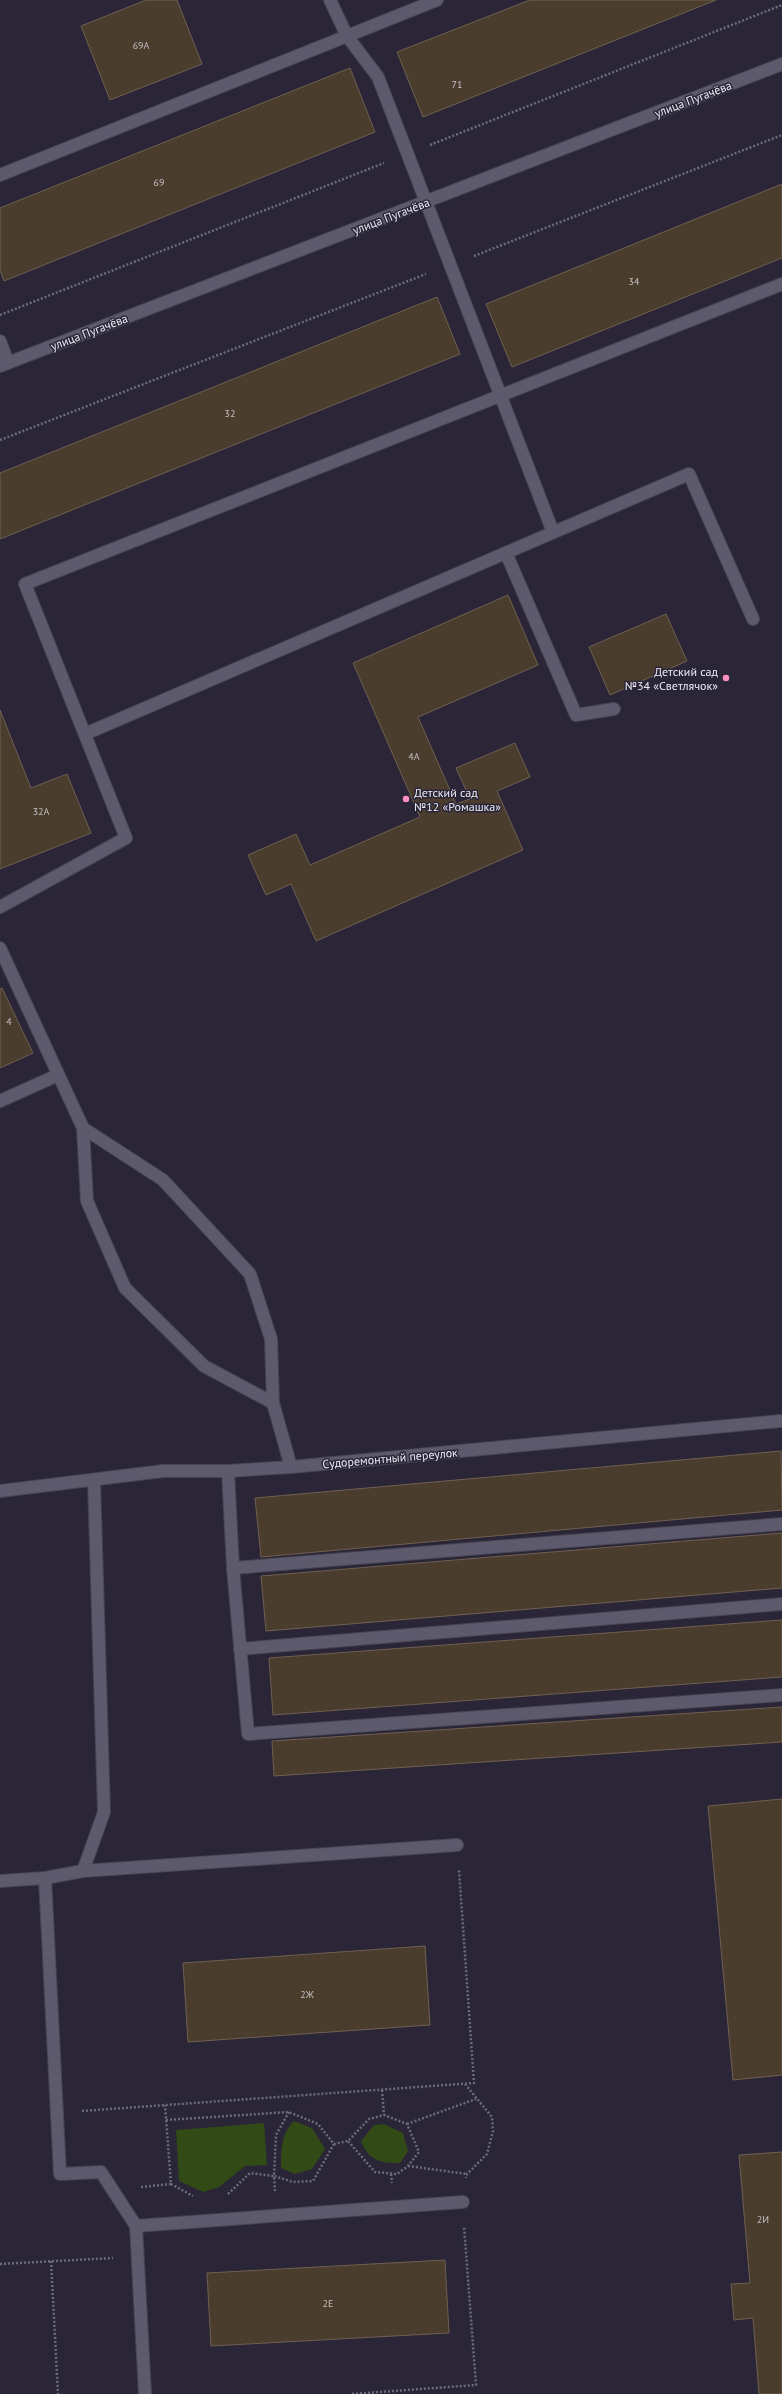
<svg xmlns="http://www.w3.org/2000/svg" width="782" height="2394" viewBox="0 0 782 2394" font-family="'PT Sans',sans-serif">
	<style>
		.green { fill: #314a16 }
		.building { fill: #4b3d2e; stroke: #706051 }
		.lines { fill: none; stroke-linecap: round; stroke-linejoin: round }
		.service-casing { stroke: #474452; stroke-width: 14 }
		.minor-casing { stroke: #474452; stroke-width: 14 }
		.path { stroke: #6e6b79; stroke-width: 2.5; stroke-dasharray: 2 2; stroke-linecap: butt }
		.service { stroke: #5e5a6d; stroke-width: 12 }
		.minor { stroke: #5e5a6d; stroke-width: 12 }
		.poi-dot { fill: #fe8ebd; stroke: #2a2637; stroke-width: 1.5 }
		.labels { text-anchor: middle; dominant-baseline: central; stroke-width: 3; stroke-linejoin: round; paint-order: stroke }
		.number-label { font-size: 10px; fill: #c4c0c4 }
		.street-label { font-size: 12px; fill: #edebf6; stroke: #2a2637 }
		.poi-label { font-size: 12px; fill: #edebf6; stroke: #2a2637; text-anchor: end }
	</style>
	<rect width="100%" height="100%" fill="#2a2637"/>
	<!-- green -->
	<g class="green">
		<path d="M294 2121 312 2128 325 2149 312 2169 295 2174 281 2168C281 2152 281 2133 294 2121Z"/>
		<polygon points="264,2123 267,2165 245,2166 219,2187 203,2192 179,2181 176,2130"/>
		<path d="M384 2124 403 2133 408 2151 400 2163C380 2163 369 2161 361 2141L374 2125Z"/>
	</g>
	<!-- building -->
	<g class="building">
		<polygon points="146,0 177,0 202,64 110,100 81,26"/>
		<polygon points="530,0 716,0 423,117 397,52"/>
		<polygon points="350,68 375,132 4,281 0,270 0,208"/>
		<polygon points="782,184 782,258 512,367 486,304"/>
		<polygon points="437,297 460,354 0,539 0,473"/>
		<polygon points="508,595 538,665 418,717 456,804 470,799 456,768 515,743 530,777 497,791 523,850 316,941 291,884 266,895 248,855 296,834 310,865 420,817 353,663"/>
		<polygon points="666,614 687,661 610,695 589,647"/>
		<polygon points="0,710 31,788 67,774 91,833 0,869"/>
		<polygon points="2,988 33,1053 0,1068 0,989"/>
		<polygon points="781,1451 782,1510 261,1557 255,1498"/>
		<polygon points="782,1533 782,1588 266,1631 261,1576"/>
		<polygon points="782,1620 782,1677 273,1715 269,1658"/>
		<polygon points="782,1707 782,1742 274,1776 272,1741"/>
		<polygon points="782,1799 782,2075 733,2080 708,1806"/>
		<polygon points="425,1946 430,2025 188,2042 183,1963"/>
		<polygon points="782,2152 782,2394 759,2394 753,2318 734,2320 731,2284 750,2283 739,2155"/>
		<polygon points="445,2260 449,2333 211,2346 207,2273"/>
	</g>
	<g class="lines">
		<defs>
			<g id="service">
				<polyline points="330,0 347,36 378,77 553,532"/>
				<polyline points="0,175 437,0"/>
				<polyline points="0,341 8,363"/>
				<polyline points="506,553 576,715 614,709"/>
				<polyline points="85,734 689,474 753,619"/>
				<polyline points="0,907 126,838 25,584 782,284"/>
				<polyline points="0,1101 58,1075"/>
				<polyline points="83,1128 163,1180 250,1274 271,1339 273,1403 291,1467"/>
				<polyline points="83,1128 87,1201 125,1288 204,1366 273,1403"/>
				<polyline points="228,1471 233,1568 248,1734 782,1695"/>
				<polyline points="233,1568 782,1524"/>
				<polyline points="240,1649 782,1604"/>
				<polyline points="83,1871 104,1812 94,1480"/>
				<polyline points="45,1878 60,2174 101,2172 136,2226 145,2394"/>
				<polyline points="0,1881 45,1878 83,1871 457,1845"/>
				<polyline points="136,2226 463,2202"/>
			</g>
			<g id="minor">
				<polyline points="0,366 782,64"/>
				<polyline points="0,948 83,1128"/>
				<polyline points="0,1491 163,1471 228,1471 291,1467 780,1421"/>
			</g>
		</defs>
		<!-- service casing -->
		<use href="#service" class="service-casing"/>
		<!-- minor casing -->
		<use href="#minor" class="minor-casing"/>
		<!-- path -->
		<g class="path">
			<polyline points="430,145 782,5"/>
			<polyline points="474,256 782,135"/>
			<polyline points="0,315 384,163"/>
			<polyline points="0,440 426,274"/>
			<polyline points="465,2084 492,2117 493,2131 487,2154 467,2174 466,2178"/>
			<polyline points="382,2090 384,2115"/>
			<polyline points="82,2111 474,2083 459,1870"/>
			<polyline points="289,2112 276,2135 274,2176 293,2182 313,2181 334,2144"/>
			<polyline points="166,2120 289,2112 318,2124 334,2144 348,2141 369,2119 384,2115 407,2124 419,2152 408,2166 397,2174 375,2172 348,2141"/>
			<polyline points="407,2124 476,2099"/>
			<polyline points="408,2166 467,2174"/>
			<polyline points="391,2174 392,2183"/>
			<polyline points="171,2184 193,2196"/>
			<polyline points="141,2187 171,2184 165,2105"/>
			<polyline points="228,2194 250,2173 274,2176 275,2191"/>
			<polyline points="51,2261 58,2394"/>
			<polyline points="0,2264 113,2258"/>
			<polyline points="352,2394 476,2385 464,2226"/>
		</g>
		<!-- service -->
		<use href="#service" class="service"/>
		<!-- minor -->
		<use href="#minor" class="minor"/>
	</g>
	<!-- markers -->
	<g class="poi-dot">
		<circle cx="726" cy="678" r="4"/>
		<circle cx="406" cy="799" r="4"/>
	</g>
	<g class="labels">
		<!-- number labels -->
		<g class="number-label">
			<text x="141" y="45">69А</text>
			<text x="457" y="84">71</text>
			<text x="159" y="182">69</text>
			<text x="634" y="281">34</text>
			<text x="230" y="413">32</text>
			<text x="414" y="756">4А</text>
			<text x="41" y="811">32А</text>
			<text x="9" y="1021">4</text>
			<text x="307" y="1994">2Ж</text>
			<text x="763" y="2219">2И</text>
			<text x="328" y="2303">2Е</text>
		</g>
		<!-- street labels -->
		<g class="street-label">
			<text transform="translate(693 99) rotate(-21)">улица Пугачёва</text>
			<text transform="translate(391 216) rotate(-21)">улица Пугачёва</text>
			<text transform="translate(89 332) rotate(-21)">улица Пугачёва</text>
			<text transform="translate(390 1458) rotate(-5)">Судоремонтный переулок</text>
		</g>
		<!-- poi labels -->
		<g class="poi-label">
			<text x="718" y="671">Детский сад<tspan x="718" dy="14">№34 «Светлячок»</tspan></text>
			<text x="414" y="792" text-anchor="start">Детский сад<tspan x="414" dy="14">№12 «Ромашка»</tspan></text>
		</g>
	</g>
</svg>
